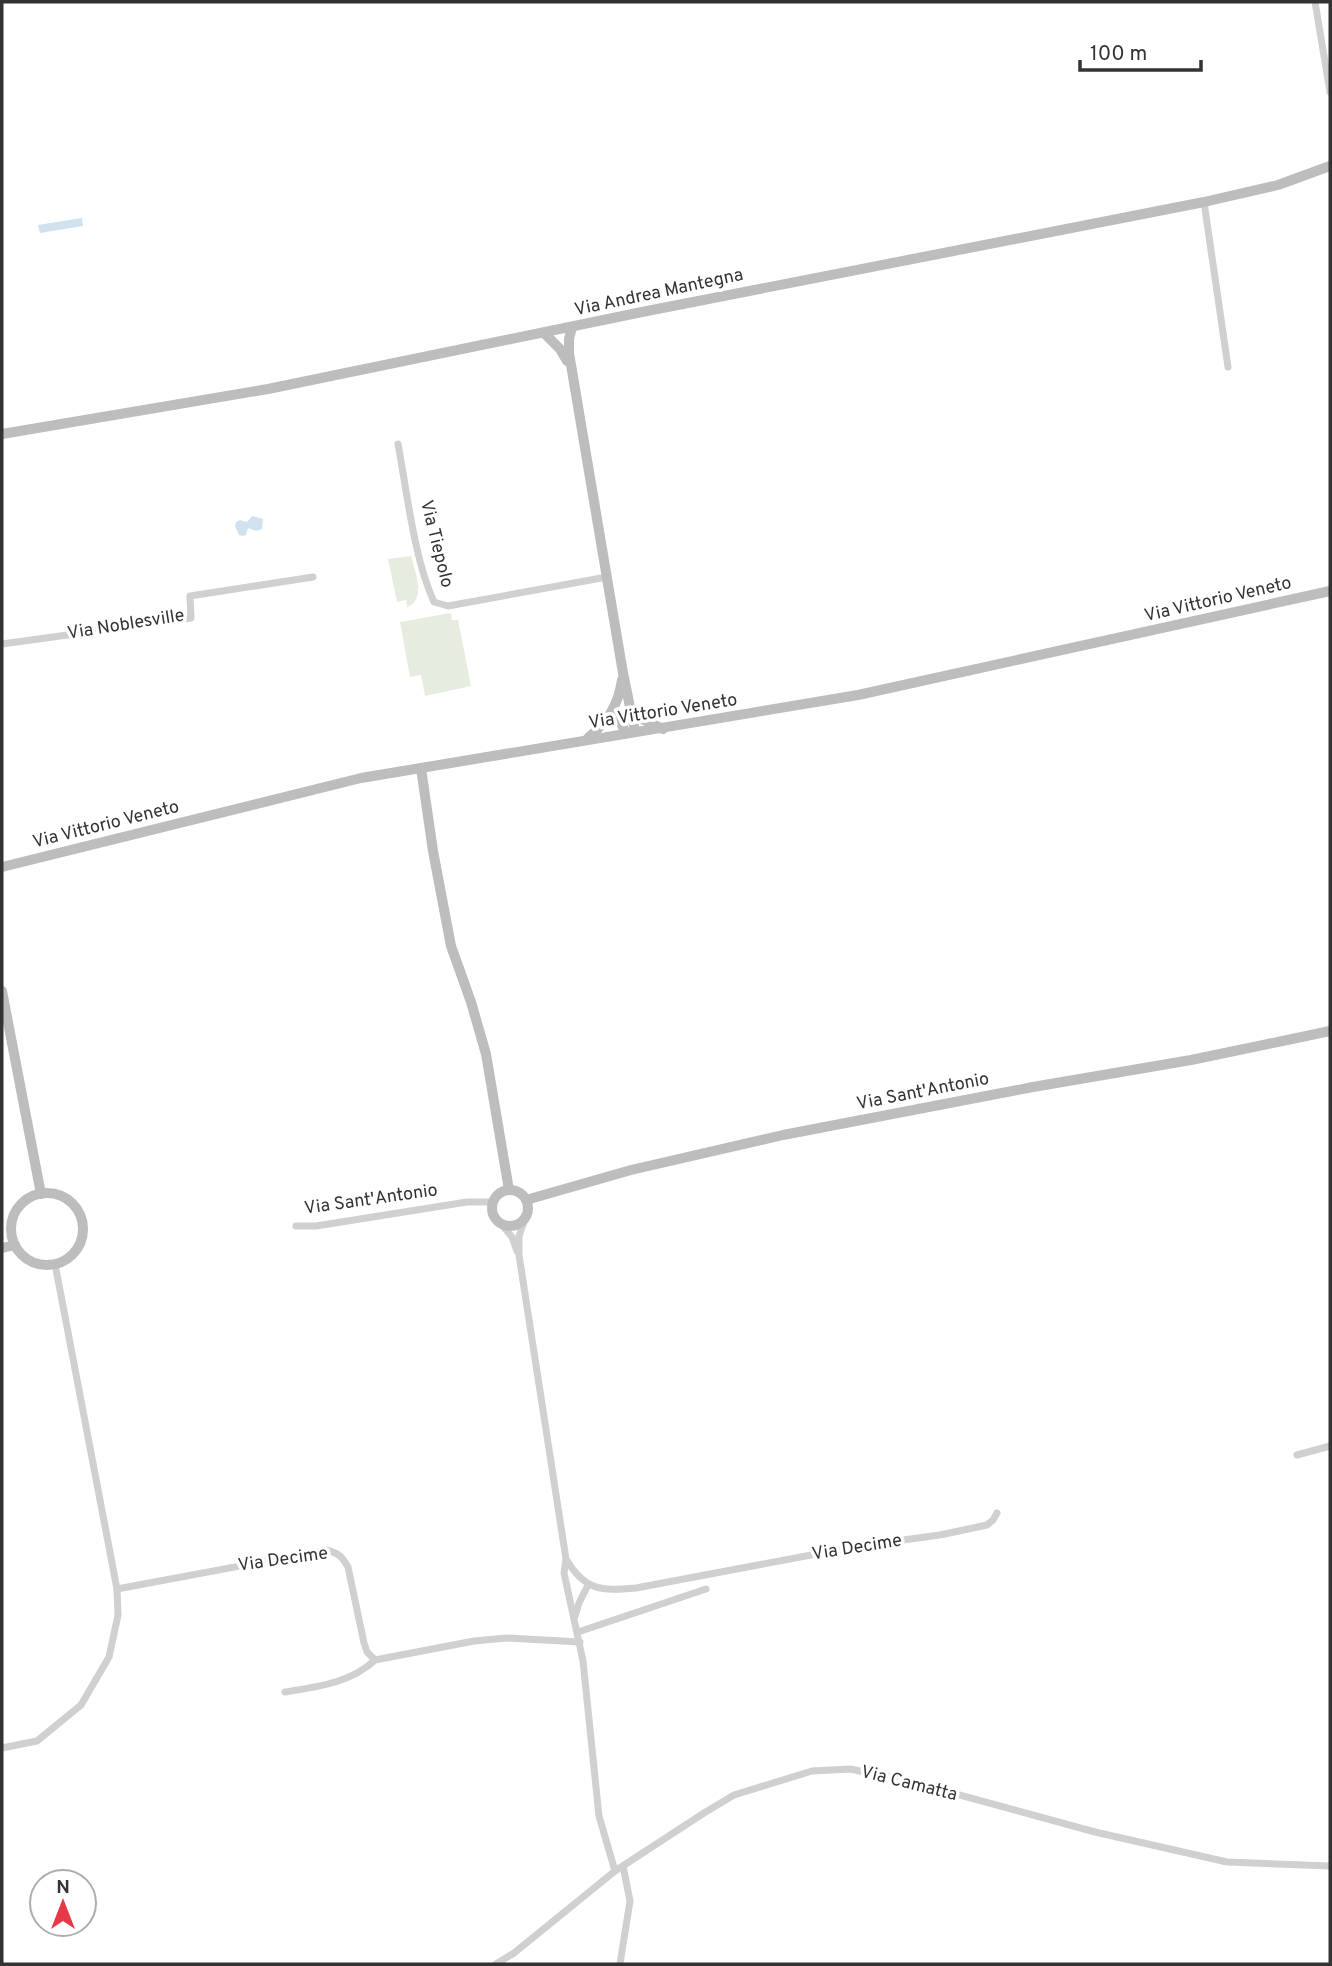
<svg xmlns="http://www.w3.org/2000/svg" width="1332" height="1966" viewBox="0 0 1332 1966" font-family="Overpass,sans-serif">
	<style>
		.green { fill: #e6ecdf }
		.water { fill: #cfe2ee }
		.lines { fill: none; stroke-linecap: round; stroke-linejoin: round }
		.street { stroke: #d0d0d0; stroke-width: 7 }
		.secondary { stroke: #bdbdbd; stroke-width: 10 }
		.labels { text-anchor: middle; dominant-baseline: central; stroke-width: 7; stroke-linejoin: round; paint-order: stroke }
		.street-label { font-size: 18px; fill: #333; stroke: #fff }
	</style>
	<rect width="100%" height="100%" fill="#fff"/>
	<!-- green -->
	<g class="green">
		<path d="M411 556C415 572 427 600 407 607L406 600 397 602 388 559Z"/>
		<polygon points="451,613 452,620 458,620 471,686 425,696 421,675 410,677 400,622"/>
	</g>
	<!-- water -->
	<g class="water">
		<polygon points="82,218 83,226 40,233 38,225"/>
		<polygon points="252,516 263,519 262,529 256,531 248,528 246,535 243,536 239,535 235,526 236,522 240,520 247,522"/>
	</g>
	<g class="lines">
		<!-- street -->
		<g class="street">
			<polyline points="1315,2 1330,92"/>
			<polyline points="1204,202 1228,367"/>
			<path d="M398 444C407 492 414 558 434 602L448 606 607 577"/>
			<polyline points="2,644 191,618 190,596 313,577"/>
			<polyline points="525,1219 519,1236 519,1255 566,1559 564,1573 583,1661 599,1816 615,1871"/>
			<polyline points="502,1225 512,1237 517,1251"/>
			<polyline points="296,1226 316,1226 467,1202 492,1202"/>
			<polyline points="1297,1455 1330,1446"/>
			<path d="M566 1559C585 1591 601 1591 636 1588L859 1546 940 1535 987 1525 993 1520 997 1513"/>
			<path d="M117 1589 326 1550C338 1553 342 1556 348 1567L364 1643 367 1652 375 1660 474 1641 507 1638 580 1642"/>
			<polyline points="575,1616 579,1603 588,1585"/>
			<polyline points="578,1632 706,1589"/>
			<path d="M285 1692C316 1687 351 1683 375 1660"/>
			<polyline points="2,1748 37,1741 81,1705 109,1657 118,1615 117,1589 55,1264"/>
			<polyline points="496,1964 514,1953 615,1871 704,1813 734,1795 812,1771 850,1769 901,1779 1095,1832 1227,1862 1330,1866"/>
			<polyline points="620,1964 630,1901 623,1866"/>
		</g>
		<!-- secondary -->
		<g class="secondary">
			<polyline points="572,327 569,339 569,353 623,673 635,731"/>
			<polyline points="544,333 560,349 567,361"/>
			<polyline points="2,434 268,389 642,312 1204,202 1278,185 1330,166"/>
			<polyline points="632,709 642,719 663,729"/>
			<polyline points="614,710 626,733"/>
			<path d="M588 738C608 721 618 706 622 680"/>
			<polyline points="421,768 433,851 451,946 471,1002 486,1054 509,1190"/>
			<polyline points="2,867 361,778 858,695 1330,591"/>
			<polyline points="2,991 41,1194"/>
			<circle cx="510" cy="1208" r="18"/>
			<circle cx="47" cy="1229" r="36"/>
			<polyline points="526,1200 631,1170 783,1135 1033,1087 1191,1060 1330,1031"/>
			<polyline points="2,1248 15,1245"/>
		</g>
	</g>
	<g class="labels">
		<!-- street labels -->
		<g class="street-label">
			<text transform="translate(659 293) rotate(-12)">Via Andrea Mantegna</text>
			<text transform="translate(436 544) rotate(76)">Via Tiepolo</text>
			<text transform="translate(1218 600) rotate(-13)">Via Vittorio Veneto</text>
			<text transform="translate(126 625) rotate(-9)">Via Noblesville</text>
			<text transform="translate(663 712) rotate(-9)">Via Vittorio Veneto</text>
			<text transform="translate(106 825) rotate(-14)">Via Vittorio Veneto</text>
			<text transform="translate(923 1092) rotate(-11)">Via Sant'Antonio</text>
			<text transform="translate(371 1200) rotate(-8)">Via Sant'Antonio</text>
			<text transform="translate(857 1548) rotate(-9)">Via Decime</text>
			<text transform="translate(283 1560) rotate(-8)">Via Decime</text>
			<text transform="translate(909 1784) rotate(14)">Via Camatta</text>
		</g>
	</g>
	<!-- border -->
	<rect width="1332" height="1966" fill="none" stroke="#333333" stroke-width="7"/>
	<!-- north arrow -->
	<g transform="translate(63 1903)"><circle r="33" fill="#ffffff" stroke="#adadad" stroke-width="2"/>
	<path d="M0-5L12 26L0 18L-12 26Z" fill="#e63946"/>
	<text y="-10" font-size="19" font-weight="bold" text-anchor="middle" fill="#333333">N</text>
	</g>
	<!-- scale -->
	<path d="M1080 60v10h121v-10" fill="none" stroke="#333333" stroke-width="3.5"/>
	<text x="1090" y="60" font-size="21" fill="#333333" stroke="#ffffff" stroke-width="5" paint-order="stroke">100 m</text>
</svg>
